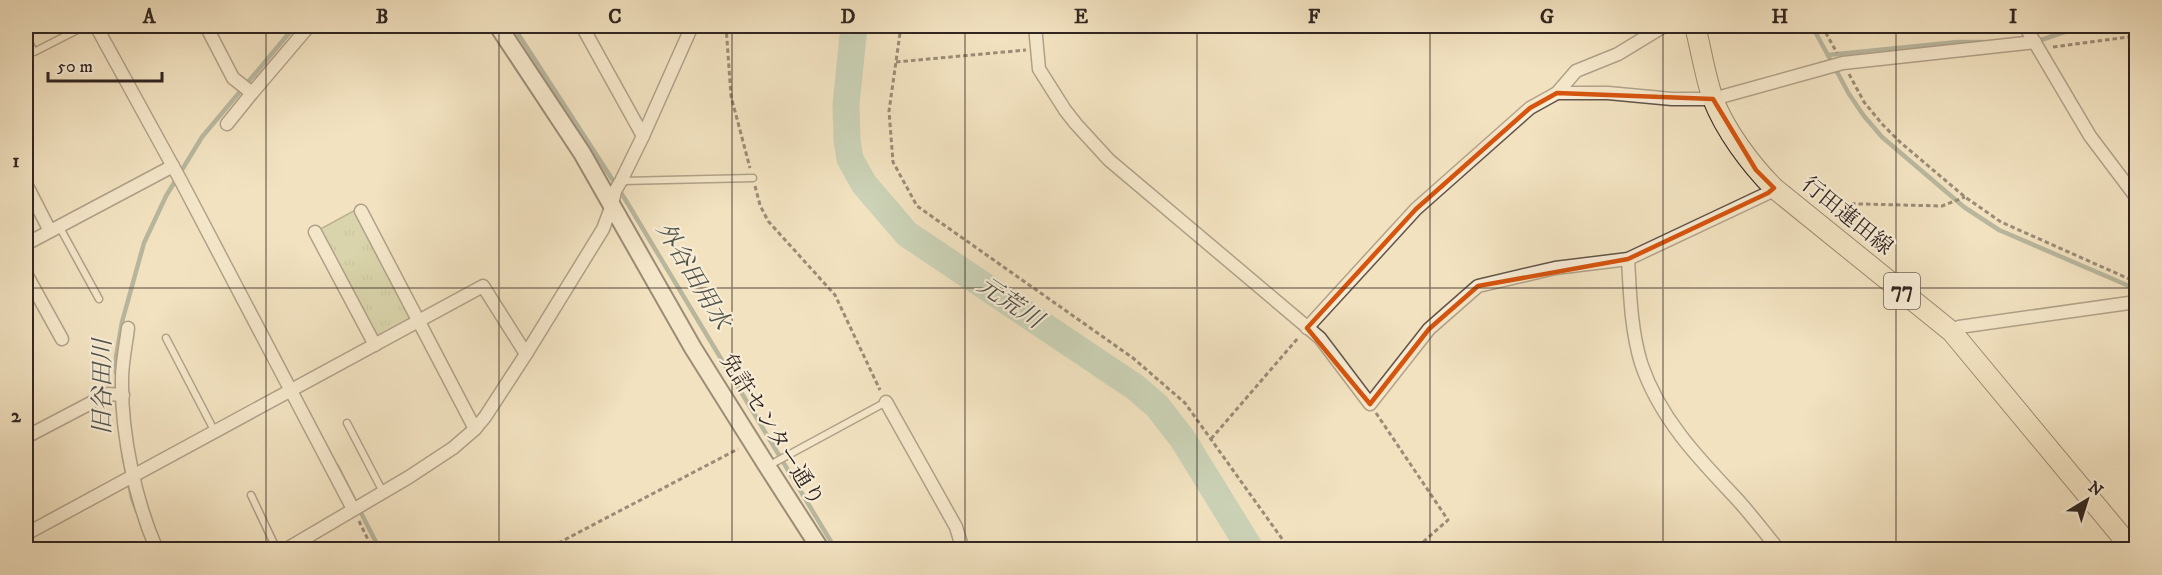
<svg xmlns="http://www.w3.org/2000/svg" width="2162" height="575" viewBox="0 0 2162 575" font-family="'IM FELL DW Pica','Noto Serif JP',serif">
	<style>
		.grass { fill: url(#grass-tufts); stroke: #767459; stroke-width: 1.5 }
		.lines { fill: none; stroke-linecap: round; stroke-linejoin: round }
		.stream { stroke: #718174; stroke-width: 4.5 }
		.river { stroke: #9cbfac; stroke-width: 27 }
		.lane-casing { stroke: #615448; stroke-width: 9 }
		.street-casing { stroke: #615448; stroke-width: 15 }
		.secondary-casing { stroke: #312520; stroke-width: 20 }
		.primary-casing { stroke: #312520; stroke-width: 22 }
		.path { stroke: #312520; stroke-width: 3; stroke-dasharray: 4.5 3; stroke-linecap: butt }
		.lane { stroke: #f7ecd6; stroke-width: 6 }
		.street { stroke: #f7ecd6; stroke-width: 12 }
		.secondary { stroke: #f7ecd6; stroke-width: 16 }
		.primary { stroke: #f2e2c0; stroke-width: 20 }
		.marked { fill: none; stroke: #d6540e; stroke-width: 4.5; stroke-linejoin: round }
		.grid { fill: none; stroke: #312520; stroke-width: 1.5; stroke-opacity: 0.55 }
		.labels { text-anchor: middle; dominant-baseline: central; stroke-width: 4.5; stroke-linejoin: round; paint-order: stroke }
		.shield { fill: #f7ecd6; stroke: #6c6157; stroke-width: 1.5 }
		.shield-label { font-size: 21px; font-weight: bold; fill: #312520 }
		.street-label { font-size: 22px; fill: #312520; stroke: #f7ecd6 }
		.water-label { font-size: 24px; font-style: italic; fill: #51534a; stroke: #f7ecd6 }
		.neatline { fill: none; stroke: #312520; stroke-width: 2 }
		.grid-label { font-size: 20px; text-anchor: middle; font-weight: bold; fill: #312520 }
	</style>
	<defs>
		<pattern id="grass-tufts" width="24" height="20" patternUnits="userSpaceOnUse" patternTransform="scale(1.5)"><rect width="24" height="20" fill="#bbc392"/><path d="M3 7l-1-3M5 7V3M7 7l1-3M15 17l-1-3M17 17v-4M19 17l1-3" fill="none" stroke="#a1a77e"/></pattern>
	</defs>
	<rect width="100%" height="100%" fill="#f2e2c0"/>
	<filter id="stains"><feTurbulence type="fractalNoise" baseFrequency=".00333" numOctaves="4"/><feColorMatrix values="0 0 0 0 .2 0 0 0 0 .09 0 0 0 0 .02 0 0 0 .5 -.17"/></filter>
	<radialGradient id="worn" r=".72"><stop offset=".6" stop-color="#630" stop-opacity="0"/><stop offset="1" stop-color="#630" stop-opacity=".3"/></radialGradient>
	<!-- grass -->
	<polygon class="grass" points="359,208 418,322 375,345 315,232"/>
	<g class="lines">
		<!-- stream -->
		<g class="stream">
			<polyline points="513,26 625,199 836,550"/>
			<polyline points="1812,26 1849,94 1864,116 1882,137 1964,207 1999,230 2136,289"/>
			<polyline points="2038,41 2082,26"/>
			<polyline points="1828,55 1958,42 1984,42"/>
			<polyline points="116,373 116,357 122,322 144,243 166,196 202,137 295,26"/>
			<polyline points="123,453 132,498 137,511"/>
			<polyline points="337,466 380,550"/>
		</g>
		<!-- river -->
		<polyline class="river" points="854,26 846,105 847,140 850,159 864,184 907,234 1135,387 1157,406 1182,438 1251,550"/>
		<defs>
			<g id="lane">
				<polyline points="26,36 34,52 85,26"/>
				<polyline points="622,181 753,178"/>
				<polyline points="59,226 99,299"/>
				<polyline points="166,338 215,432"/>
				<polyline points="347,423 383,492"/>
				<polyline points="768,466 886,402"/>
				<polyline points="251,495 277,550"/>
			</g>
			<g id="street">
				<polyline points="96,26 181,181 353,509"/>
				<polyline points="206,26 233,78 252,93 227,124"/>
				<polyline points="582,26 643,136"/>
				<polyline points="1035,26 1039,69 1065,110 1076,124 1109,160 1320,338 1370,404 1429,329 1478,286 1555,268 1628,259 1768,193 1774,188"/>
				<polyline points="2025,26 2090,136 2136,197"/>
				<polyline points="252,93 309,26"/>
				<polyline points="1557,93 1576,71 1618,54 1664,26"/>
				<polyline points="26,184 50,231"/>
				<polyline points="361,211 475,429"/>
				<polyline points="315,232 375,345"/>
				<polyline points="26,244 173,166"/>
				<path d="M1628 259C1630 294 1631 330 1641 363 1659 417 1697 457 1735 497 1750 513 1764 532 1779 550"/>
				<polyline points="26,274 62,339"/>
				<path d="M128 328C126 345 122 362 122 379 121 433 135 500 157 550"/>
				<polyline points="1307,328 1416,209 1530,108 1557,93 1608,93 1672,99 1713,99 1843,63 2035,42"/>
				<polyline points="1952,332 1959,327 2136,302"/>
				<polyline points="886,402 956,527 963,550"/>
				<polyline points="26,437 108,394 123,395"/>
				<polyline points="26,534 483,286 526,354"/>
				<polyline points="285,550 409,477 453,448 475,429 485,417 526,354 603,229 612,205 615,191 621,181 643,136 692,26"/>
			</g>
			<polyline id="secondary" points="498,26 582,153 693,348 767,466 821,550"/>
			<path id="primary" d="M1695 26C1701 49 1705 76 1713 99 1725 130 1750 164 1774 188L1952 332 2133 550"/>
		</defs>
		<!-- lane casing -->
		<use href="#lane" class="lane-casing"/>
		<!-- street casing -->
		<use href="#street" class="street-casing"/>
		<!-- secondary casing -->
		<use href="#secondary" class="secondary-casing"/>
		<!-- primary casing -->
		<use href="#primary" class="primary-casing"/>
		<!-- path -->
		<g class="path">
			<polyline points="726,26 731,96 750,168"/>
			<polyline points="901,26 889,111 893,162 917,206 1133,358 1185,403 1290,550"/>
			<polyline points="1822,26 1837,53"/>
			<polyline points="2043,30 2054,26"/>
			<polyline points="2053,47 2136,36"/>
			<polyline points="896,62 1026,50"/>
			<polyline points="1849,74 1864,102 1883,125 1900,142 1965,197 2001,222 2136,282"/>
			<polyline points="755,186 760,205 768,221 835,295 880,390"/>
			<polyline points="1821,203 1942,206 1965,197"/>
			<polyline points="1376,413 1448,520 1414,550"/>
			<polyline points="1211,439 1298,338"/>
			<polyline points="359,521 373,550"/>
			<polyline points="545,550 738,449"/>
		</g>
		<!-- lane -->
		<use href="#lane" class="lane"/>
		<!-- street -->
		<use href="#street" class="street"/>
		<!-- secondary -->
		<use href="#secondary" class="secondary"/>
		<!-- primary -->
		<use href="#primary" class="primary"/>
	</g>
	<!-- marked area -->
	<path d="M0 0H2162V575H0ZM1557 93 1713 99 1756 170 1774 188 1768 193 1628 259 1478 286 1429 329 1370 404 1307 328 1416 209 1530 108Z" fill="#f2e2c0" fill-opacity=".55" fill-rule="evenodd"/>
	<path class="marked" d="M1557 93 1713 99 1756 170 1774 188 1768 193 1628 259 1478 286 1429 329 1370 404 1307 328 1416 209 1530 108Z"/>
	<!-- grid -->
	<path class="grid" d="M266 26V550M499 26V550M732 26V550M965 26V550M1197 26V550M1430 26V550M1663 26V550M1896 26V550M26 288H2136"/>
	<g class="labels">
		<!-- shield labels -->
		<rect class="shield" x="1884" y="273" width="36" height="36" rx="4.5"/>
		<g class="shield-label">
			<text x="1902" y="291">77</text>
		</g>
		<!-- street labels -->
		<g class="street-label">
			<text transform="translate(1847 216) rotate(39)">行田蓮田線</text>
			<text transform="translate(772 430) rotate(58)">免許センター通り</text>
		</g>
		<!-- water labels -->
		<g class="water-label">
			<text transform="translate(693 276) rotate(59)">外谷田用水</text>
			<text transform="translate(1010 303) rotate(34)">元荒川</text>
			<text transform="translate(103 387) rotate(-90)">旧谷田川</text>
		</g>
	</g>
	<!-- margin -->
	<rect width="2162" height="575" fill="none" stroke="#f2e2c0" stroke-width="66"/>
	<!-- north arrow -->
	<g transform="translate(2087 500) rotate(38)" stroke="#f7ecd6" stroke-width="4.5" paint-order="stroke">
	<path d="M0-4.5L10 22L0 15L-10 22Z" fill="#312520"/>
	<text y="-9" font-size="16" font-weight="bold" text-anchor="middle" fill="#312520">N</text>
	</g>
	<!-- scale -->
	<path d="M48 72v9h114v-9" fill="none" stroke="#312520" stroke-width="3"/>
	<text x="57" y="72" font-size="18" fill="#312520" stroke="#f7ecd6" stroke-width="4.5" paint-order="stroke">50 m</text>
	<rect x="33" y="33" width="2096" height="509" class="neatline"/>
	<g class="grid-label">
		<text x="149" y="23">A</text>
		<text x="382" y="23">B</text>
		<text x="615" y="23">C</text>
		<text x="848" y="23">D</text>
		<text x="1081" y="23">E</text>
		<text x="1314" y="23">F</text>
		<text x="1547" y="23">G</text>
		<text x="1780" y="23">H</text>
		<text x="2013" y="23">I</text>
		<text x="16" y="167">1</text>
		<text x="16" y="422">2</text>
	</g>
	<rect width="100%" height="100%" filter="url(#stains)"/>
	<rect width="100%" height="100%" fill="url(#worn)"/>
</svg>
